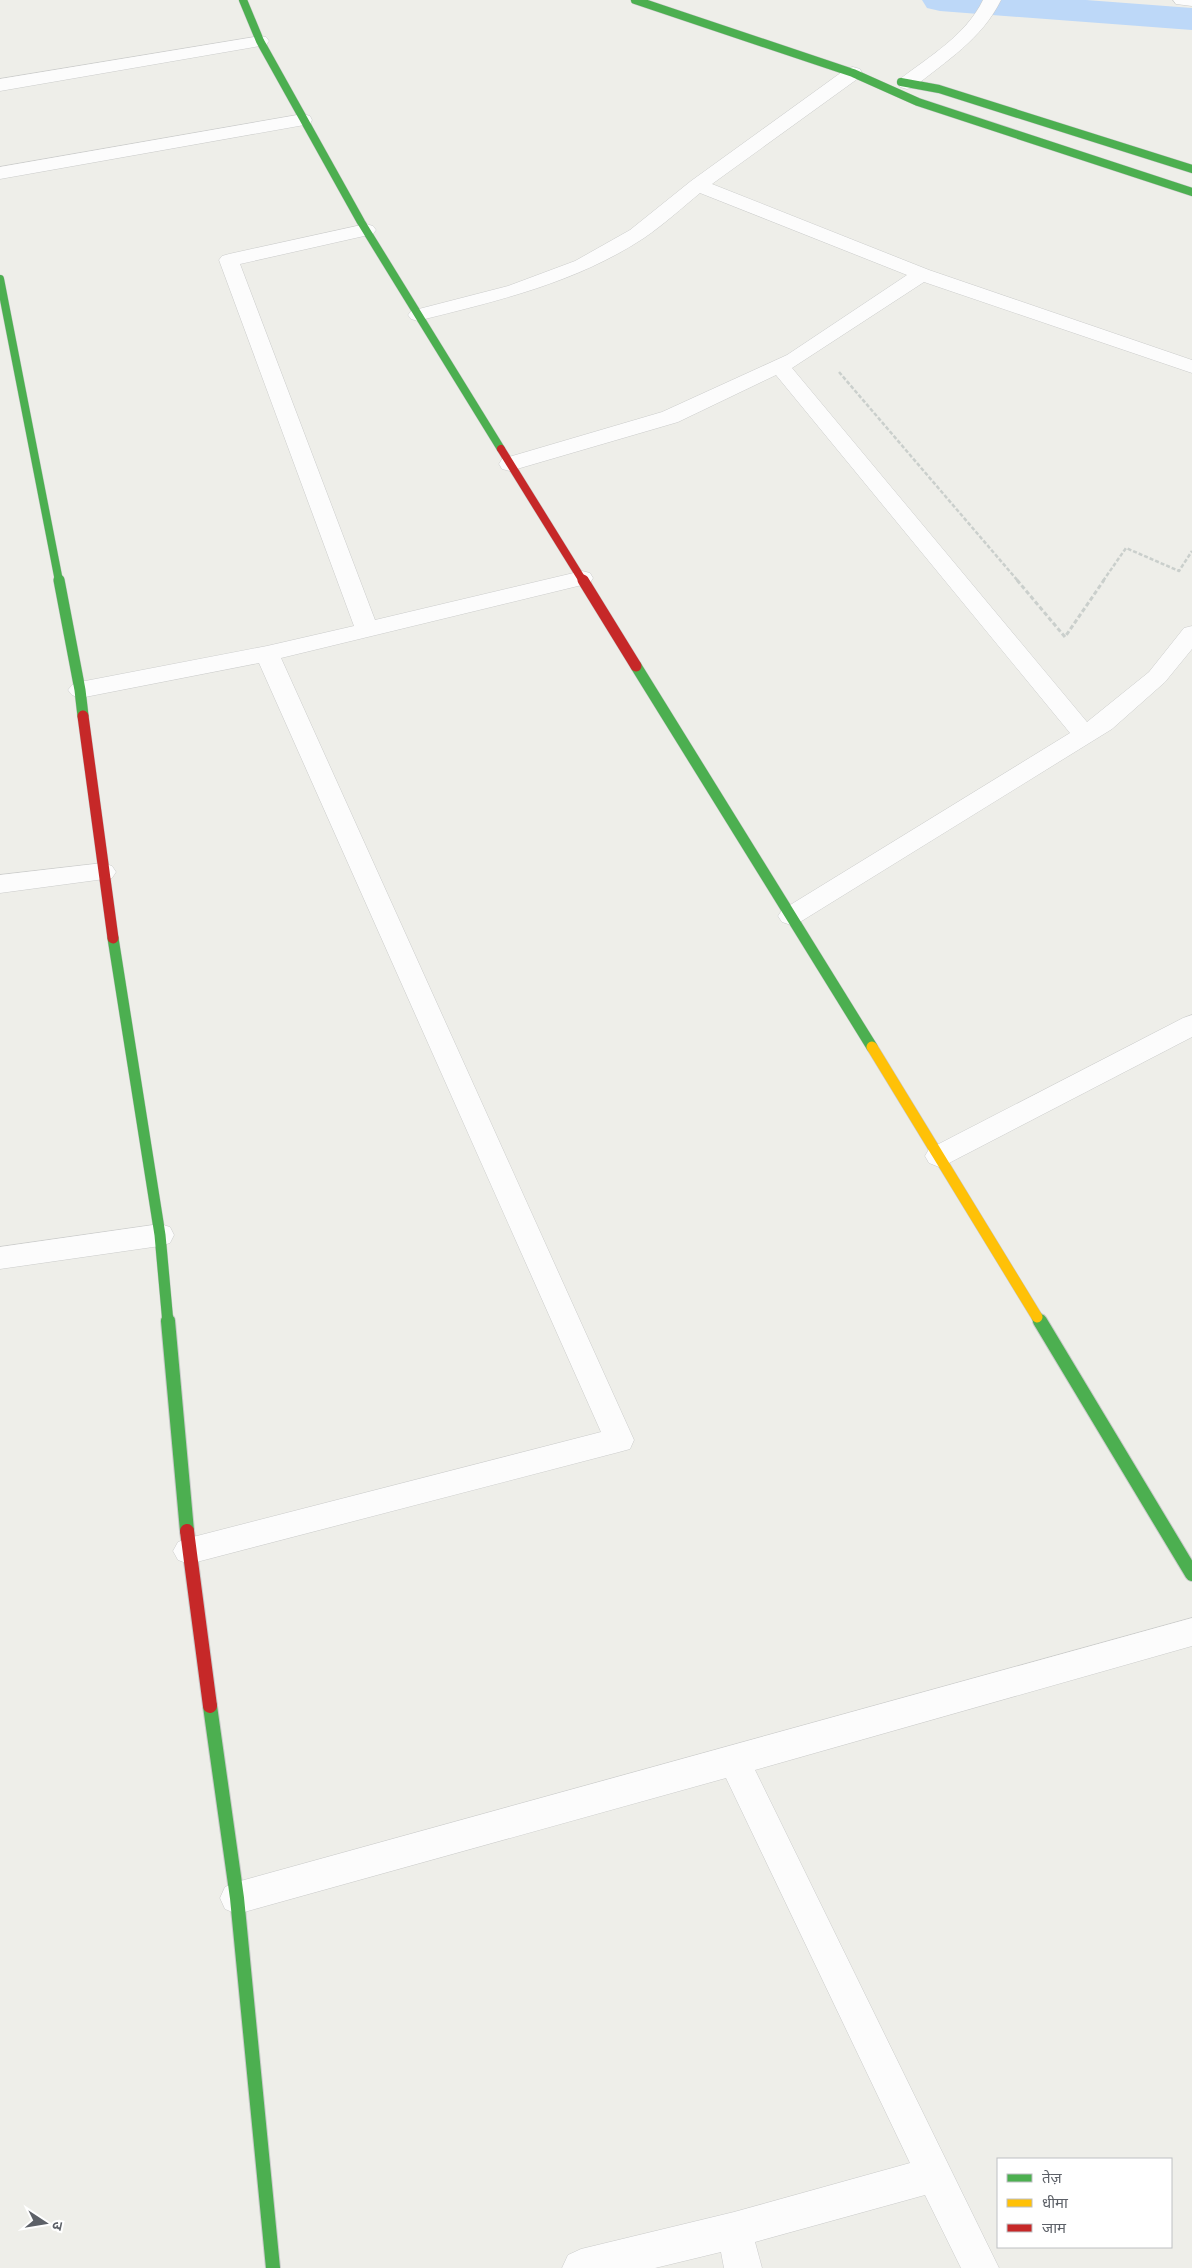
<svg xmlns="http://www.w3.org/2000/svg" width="1192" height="2268" viewBox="0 0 1192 2268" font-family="Signika,'Noto Sans Devanagari',sans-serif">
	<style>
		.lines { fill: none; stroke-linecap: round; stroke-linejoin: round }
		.canal { fill: #bdd8f8; fill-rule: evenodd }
		.street-casing { stroke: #cbcccb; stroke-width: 1 }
		.fast-far2-casing { stroke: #c9caca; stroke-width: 9 }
		.fast-far1-casing { stroke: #c9caca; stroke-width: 12 }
		.fast-casing { stroke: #c9caca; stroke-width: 16 }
		.slow-casing { stroke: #c9caca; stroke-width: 12 }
		.jam-far2-casing { stroke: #c9caca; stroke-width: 9 }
		.jam-far1-casing { stroke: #c9caca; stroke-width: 12 }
		.jam-casing { stroke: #c9caca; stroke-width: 16 }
		.path-far1 { stroke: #cacfcc; stroke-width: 2.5; stroke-dasharray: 4 2; stroke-linecap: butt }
		.path { stroke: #cacfcc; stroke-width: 3; stroke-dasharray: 4.5 2.5; stroke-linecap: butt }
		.street { fill: #fcfcfc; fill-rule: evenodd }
		.fast-far2 { stroke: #4caf50; stroke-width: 8 }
		.fast-far1 { stroke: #4caf50; stroke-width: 11 }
		.fast { stroke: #4caf50; stroke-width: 14 }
		.slow { stroke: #ffc107; stroke-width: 11 }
		.jam-far2 { stroke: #c62828; stroke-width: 8 }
		.jam-far1 { stroke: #c62828; stroke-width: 11 }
		.jam { stroke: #c62828; stroke-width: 14 }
	</style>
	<rect width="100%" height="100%" fill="#eeeee9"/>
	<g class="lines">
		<!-- canal -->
		<polygon class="canal" points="922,0 1086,0 1192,8 1192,30 940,11 927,8"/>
		<defs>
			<g id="street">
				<path d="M983 0H1001C982 39 946 61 914 87L907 89 900 87 898 83 900 79C930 56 966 35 983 0Z"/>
				<polygon points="1173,0 1192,0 1192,6 1176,4"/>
				<polygon points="260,36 266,37 269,41 266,45 0,91 0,79"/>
				<path d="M853 67 860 69 862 73 860 77 712 184 929 270 1192 360V373L924 282 792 368 1087 722 1149 672 1184 628 1192 626V649L1165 682 1112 729 800 922 791 925 782 922 778 916 782 910 1070 733 776 375 678 422 510 471 502 469 499 464 502 459 662 412 787 355 907 275 700 193C682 208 663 225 644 238 577 282 501 300 425 319L418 321 411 319 408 315 411 311 508 286 575 261 630 230 691 181 846 69Z"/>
				<polygon points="303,114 310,116 312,120 310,124 0,179 0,167"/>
				<polygon points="366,224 373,226 376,230 373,234 240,264 375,620 582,571 590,573 593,578 590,583 582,585 281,658 634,1440 630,1449 619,1452 189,1564 178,1560 173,1551 178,1542 189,1538 601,1432 259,663 80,698 72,695 68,690 72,685 80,682 267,646 354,626 219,260 222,256 229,254"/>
				<polygon points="103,863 112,866 116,872 112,878 0,893 0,875"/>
				<polygon points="1192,1015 1192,1037 949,1163 939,1167 929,1163 925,1156 929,1149 1183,1018"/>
				<polygon points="160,1224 170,1227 174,1235 170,1243 160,1246 0,1269 0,1247"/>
				<polygon points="1192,1618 1192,1646 755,1770 999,2268 961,2268 925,2195 755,2242 762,2268 724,2268 721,2252 655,2268 562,2268 568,2255 581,2249 734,2212 910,2163 726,1778 237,1914 225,1909 220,1898 225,1887 237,1882"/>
			</g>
			<g id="fast-far2">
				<polyline points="243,0 260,41 361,222 501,449"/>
				<polyline points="635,0 853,73 918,102 1192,192"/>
				<polyline points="901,82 939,89 1192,169"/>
				<polyline points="0,279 59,581"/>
			</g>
			<g id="fast-far1">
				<polyline points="59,580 80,690 83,716"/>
				<polyline points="636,666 872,1047"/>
				<polyline points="113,938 160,1235 168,1323"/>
				<polyline points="1037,1317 1040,1323"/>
			</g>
			<g id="fast">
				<polyline points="168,1321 187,1531"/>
				<polyline points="1040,1321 1192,1574"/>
				<polyline points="210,1706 237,1898 273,2268"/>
			</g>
			<polyline id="slow" points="872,1047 1037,1317"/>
			<polyline id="jam-far2" points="501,449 583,581"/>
			<g id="jam-far1">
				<polyline points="583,580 636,666"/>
				<polyline points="83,716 113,938"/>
			</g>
			<polyline id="jam" points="187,1531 210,1706"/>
		</defs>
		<!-- street casing -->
		<use href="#street" class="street-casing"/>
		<!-- fast-far2 casing -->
		<use href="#fast-far2" class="fast-far2-casing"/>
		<!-- fast-far1 casing -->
		<use href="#fast-far1" class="fast-far1-casing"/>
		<!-- fast casing -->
		<use href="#fast" class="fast-casing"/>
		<!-- slow casing -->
		<use href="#slow" class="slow-casing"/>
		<!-- jam-far2 casing -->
		<use href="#jam-far2" class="jam-far2-casing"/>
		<!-- jam-far1 casing -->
		<use href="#jam-far1" class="jam-far1-casing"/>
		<!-- jam casing -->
		<use href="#jam" class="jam-casing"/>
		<!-- path-far1 -->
		<g class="path-far1">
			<polyline points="839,372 1018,581"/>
			<polyline points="1103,581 1126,548 1179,571 1192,551"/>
		</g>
		<!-- path -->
		<polyline class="path" points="1017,580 1065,637 1104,580"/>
		<!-- street -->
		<use href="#street" class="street"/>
		<!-- fast-far2 -->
		<use href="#fast-far2" class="fast-far2"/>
		<!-- fast-far1 -->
		<use href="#fast-far1" class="fast-far1"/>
		<!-- fast -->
		<use href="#fast" class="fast"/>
		<!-- slow -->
		<use href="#slow" class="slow"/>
		<!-- jam-far2 -->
		<use href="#jam-far2" class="jam-far2"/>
		<!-- jam-far1 -->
		<use href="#jam-far1" class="jam-far1"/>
		<!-- jam -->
		<use href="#jam" class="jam"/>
	</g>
	<!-- legend -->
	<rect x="997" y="2158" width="175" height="90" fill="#ffffff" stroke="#bec0c3"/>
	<rect x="1007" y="2174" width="25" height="8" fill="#4caf50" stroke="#bec0c3"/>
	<text x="1042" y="2183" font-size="15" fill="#5d6168">तेज़</text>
	<rect x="1007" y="2199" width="25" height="8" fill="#ffc107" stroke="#bec0c3"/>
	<text x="1042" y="2208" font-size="15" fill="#5d6168">धीमा</text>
	<rect x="1007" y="2224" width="25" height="8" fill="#c62828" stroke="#bec0c3"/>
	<text x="1042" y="2233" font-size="15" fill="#5d6168">जाम</text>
	<!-- north arrow -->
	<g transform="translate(45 2223) rotate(102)" stroke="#ffffff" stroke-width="4" paint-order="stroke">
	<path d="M0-4L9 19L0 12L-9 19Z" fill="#5d6168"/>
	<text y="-8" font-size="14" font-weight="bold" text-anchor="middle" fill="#5d6168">उ</text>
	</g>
</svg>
